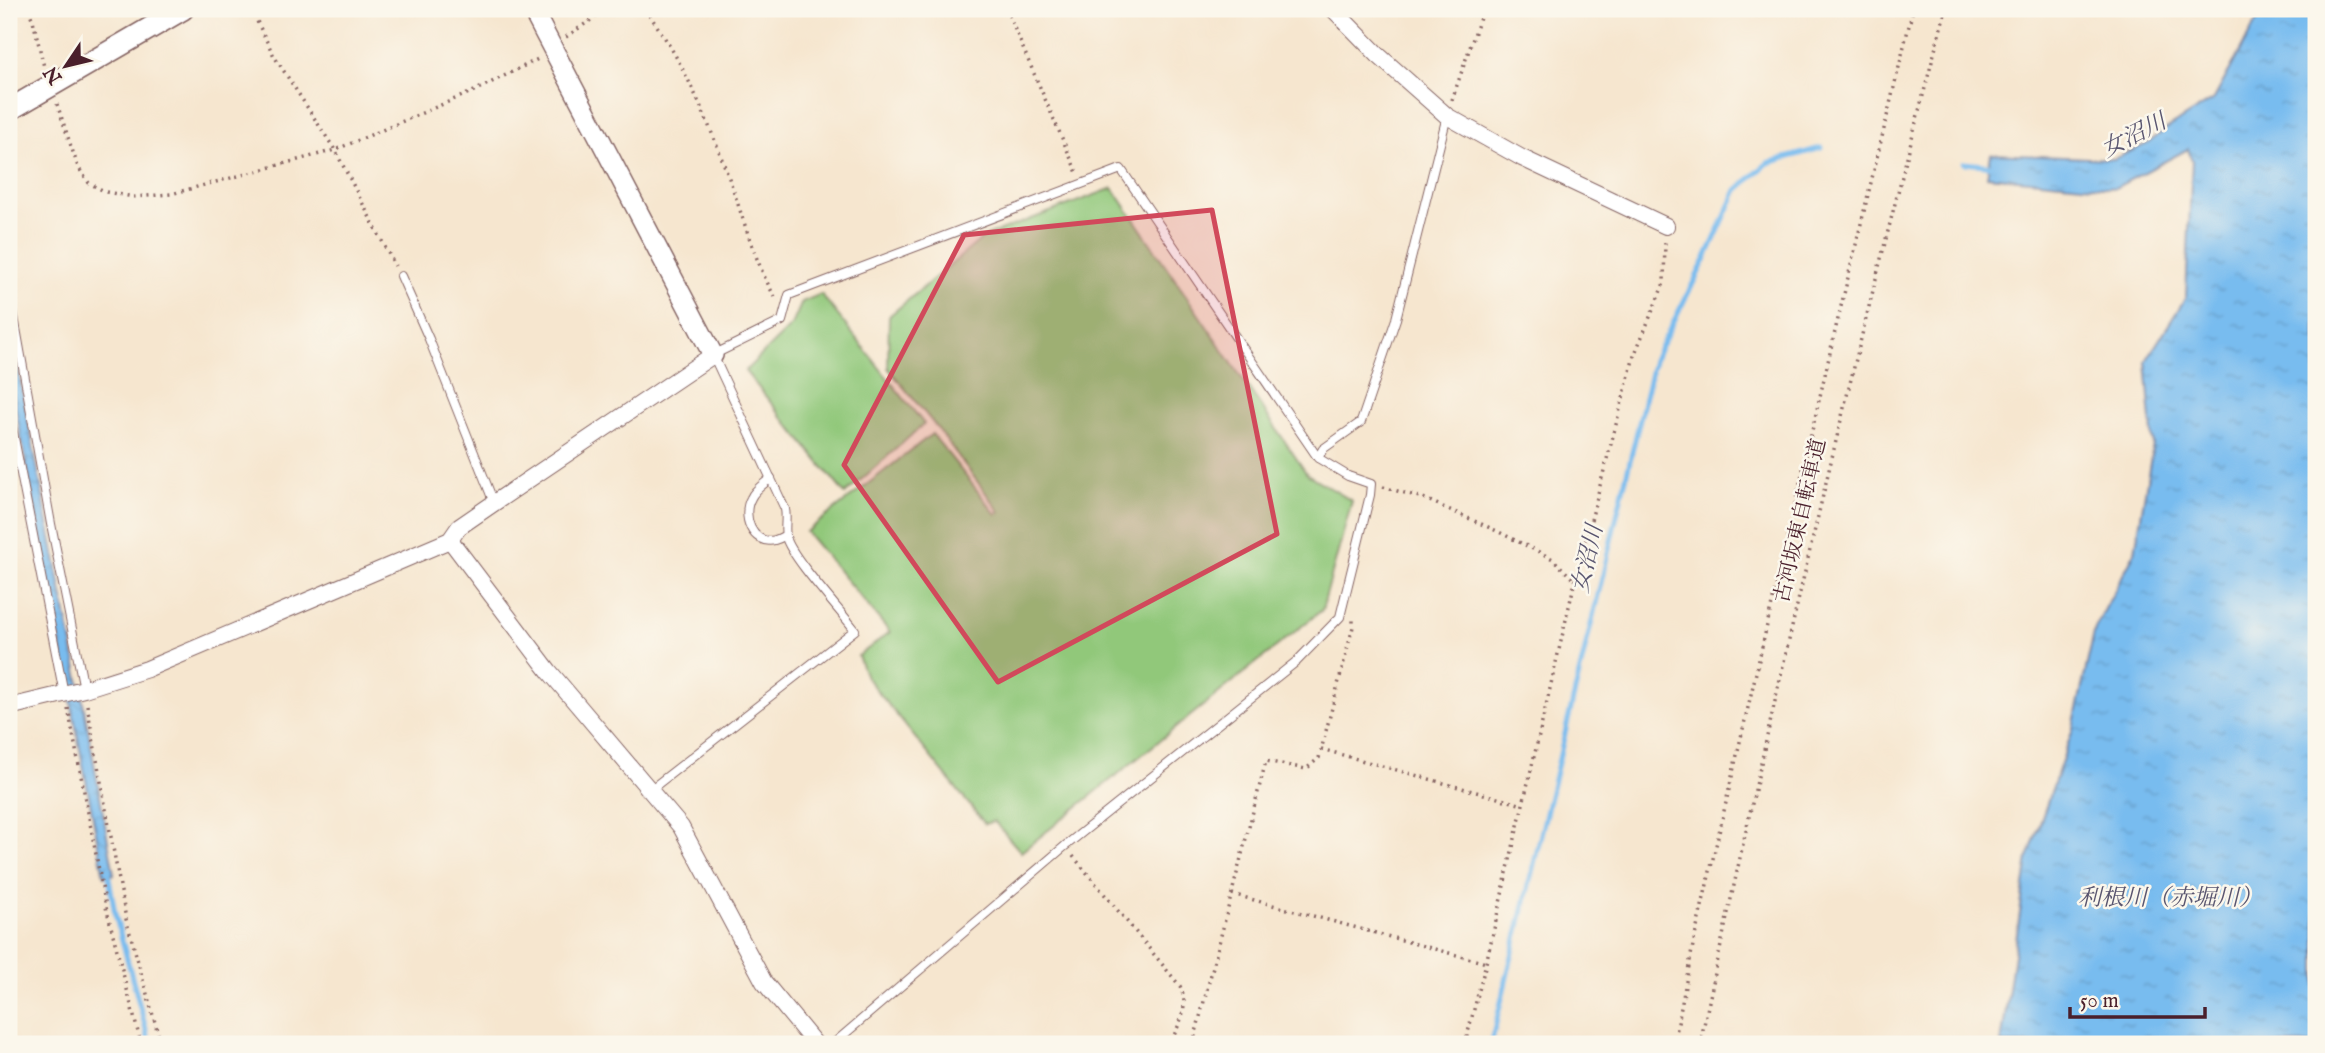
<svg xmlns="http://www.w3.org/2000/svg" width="2325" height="1053" viewBox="0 0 2325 1053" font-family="'IM FELL English','Noto Serif JP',serif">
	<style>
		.pitch { fill: #91c87a; stroke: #6e7452; stroke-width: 2 }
		.water { fill: url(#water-ripples); stroke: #616e8d; stroke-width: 2 }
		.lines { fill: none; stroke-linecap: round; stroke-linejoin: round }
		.stream { stroke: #78bcef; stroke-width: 5 }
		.service-casing { stroke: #866564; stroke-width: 10 }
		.minor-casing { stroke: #866564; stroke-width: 18 }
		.tertiary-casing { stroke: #866564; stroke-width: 22 }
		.secondary-casing { stroke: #866564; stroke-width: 24 }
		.path { stroke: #866564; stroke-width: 3.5; stroke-dasharray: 2 5; stroke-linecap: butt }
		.service { stroke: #fff; stroke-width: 8 }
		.minor { stroke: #fff; stroke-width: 16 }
		.tertiary { stroke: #fff; stroke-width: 19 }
		.secondary { stroke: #fff; stroke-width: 21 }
		.marked { fill: #d1495b; fill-opacity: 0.2; stroke: #d1495b; stroke-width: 5; stroke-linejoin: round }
		.labels { text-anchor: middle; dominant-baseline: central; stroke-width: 5; stroke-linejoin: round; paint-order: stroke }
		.street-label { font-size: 21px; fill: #4a1f2b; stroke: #fbf7ec }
		.water-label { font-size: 23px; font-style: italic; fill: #5a5670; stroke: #fbf7ec }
	</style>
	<defs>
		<pattern id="water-ripples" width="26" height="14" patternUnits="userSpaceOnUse" patternTransform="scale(1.75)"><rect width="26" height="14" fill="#78bcef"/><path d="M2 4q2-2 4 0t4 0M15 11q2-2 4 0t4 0" fill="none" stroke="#69a1cd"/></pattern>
	</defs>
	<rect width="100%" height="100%" fill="#fbf7ec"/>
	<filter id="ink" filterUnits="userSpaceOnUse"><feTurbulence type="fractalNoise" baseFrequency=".0143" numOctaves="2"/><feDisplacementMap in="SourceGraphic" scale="14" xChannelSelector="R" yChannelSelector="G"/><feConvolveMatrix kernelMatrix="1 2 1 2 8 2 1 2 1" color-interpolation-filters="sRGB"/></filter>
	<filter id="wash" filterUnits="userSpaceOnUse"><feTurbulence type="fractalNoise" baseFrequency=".00686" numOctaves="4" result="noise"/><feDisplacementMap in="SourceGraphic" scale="28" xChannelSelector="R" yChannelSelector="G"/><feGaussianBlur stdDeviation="1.57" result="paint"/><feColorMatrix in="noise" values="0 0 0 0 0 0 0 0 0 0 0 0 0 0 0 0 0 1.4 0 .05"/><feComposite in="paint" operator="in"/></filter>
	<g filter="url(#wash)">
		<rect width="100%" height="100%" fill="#f6e6cf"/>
		<!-- pitch -->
		<g class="pitch">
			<polygon points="1113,188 1307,474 1352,501 1322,610 1021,852 994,821 985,824 866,677 858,656 890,632 806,532 932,434 996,514 1000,512 938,429 888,368 889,316 984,237"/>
			<polygon points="821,294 924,424 845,494 745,371 792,325 802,302"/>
		</g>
		<!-- water -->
		<g class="water">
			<polygon points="2263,9 2316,9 2316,1044 2001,1044 2028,858 2072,732 2095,628 2135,552 2153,445 2146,361 2186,297 2192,161 2188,149 2115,188 1987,176 1991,154 2114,159 2147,144 2166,129 2214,99"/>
			<polygon points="9,324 79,680 114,874 104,876 9,373"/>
		</g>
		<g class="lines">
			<!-- stream -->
			<g class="stream">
				<polyline points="1964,163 1996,166"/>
				<polyline points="108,871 115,914 150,1044"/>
				<polyline points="1491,1044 1654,360 1705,260 1737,190 1768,163 1821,148"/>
			</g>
		</g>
	</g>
	<g filter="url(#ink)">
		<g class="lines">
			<defs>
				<g id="service">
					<polyline points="401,276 429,339 494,503"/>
					<polyline points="9,289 51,524 84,689"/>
					<polyline points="9,412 64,694"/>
					<polyline points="1318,458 1323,449 1361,422 1396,319 1447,116"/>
					<path d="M771 478C764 484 755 489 751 498 741 515 752 546 775 540 779 539 782 537 786 535"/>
					<path d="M650 790 855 630C840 610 791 557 786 537 784 528 787 518 785 509L713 355 782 321 789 295 1121 169 1318 458 1348 476 1371 484 1370 495 1340 617 1297 661 1065 846 833 1044"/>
				</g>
				<g id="minor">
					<polyline points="1333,9 1378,55 1447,116 1522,158 1666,226"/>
					<polyline points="450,540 549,671 681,827 764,982 815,1044"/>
					<polyline points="9,707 84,689 147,669 450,540 459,527 494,503 713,355"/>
				</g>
				<polyline id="tertiary" points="532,9 713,355"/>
				<polyline id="secondary" points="9,110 183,9"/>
			</defs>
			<!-- service casing -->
			<use href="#service" class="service-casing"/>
			<!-- minor casing -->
			<use href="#minor" class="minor-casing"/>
			<!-- tertiary casing -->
			<use href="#tertiary" class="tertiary-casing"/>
			<!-- secondary casing -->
			<use href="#secondary" class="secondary-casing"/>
			<!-- path -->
			<g class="path">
				<polyline points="28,9 33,20 44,67"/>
				<polyline points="251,9 274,56 335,150 395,266"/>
				<path d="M645 9C684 61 708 120 730 181 743 217 756 265 775 297"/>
				<polyline points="1006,9 1078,175"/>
				<polyline points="566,37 607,9"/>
				<polyline points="1452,100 1483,9"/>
				<polyline points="57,104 78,167 89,183 106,192 134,197 171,194 335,150 474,91 538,59"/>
				<polyline points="1383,487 1423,498 1497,531 1553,559 1575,581"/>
				<polyline points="87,705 126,919 161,1044"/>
				<polyline points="68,708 106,907 141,1044"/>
				<polyline points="1321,749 1523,805"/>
				<path d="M1073 856 1180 986C1190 1009 1179 1023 1170 1044"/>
				<polyline points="1232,894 1486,963"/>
				<polyline points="1193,1044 1266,761 1306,769 1319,758 1353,627 1353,620"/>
				<polyline points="1465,1044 1486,963 1575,581 1634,356 1664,283 1665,240"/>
				<polyline points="1674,1044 1693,945 1836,327 1913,9"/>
				<path d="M1700 1044C1773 697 1854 352 1946 9"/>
			</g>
			<!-- service -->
			<use href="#service" class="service"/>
			<!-- minor -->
			<use href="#minor" class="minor"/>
			<!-- tertiary -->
			<use href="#tertiary" class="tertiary"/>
			<!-- secondary -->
			<use href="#secondary" class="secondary"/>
		</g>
	</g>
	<!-- marked area -->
	<path class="marked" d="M1212 210 1277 534 998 682 844 465 964 235Z"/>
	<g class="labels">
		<!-- street labels -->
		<g class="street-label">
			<text transform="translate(1801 521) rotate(-77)">古河坂東自転車道</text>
		</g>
		<!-- water labels -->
		<g class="water-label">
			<text transform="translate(2134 136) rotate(-27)">女沼川</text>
			<text transform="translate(1588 559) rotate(-77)">女沼川</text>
			<text x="2170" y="898">利根川（赤堀川）</text>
		</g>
	</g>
	<!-- margin -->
	<rect width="2325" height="1053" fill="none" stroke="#fbf7ec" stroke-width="35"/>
	<!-- north arrow -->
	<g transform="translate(66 66) rotate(235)" stroke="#fbf7ec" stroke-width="5" paint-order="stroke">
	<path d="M0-5L12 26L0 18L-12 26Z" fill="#4a1f2b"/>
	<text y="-10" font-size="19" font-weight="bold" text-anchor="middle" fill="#4a1f2b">N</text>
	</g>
	<!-- scale -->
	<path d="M2070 1007v10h135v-10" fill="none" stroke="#4a1f2b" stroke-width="3.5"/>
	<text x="2080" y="1007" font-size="21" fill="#4a1f2b" stroke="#fbf7ec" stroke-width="5" paint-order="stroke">50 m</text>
</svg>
